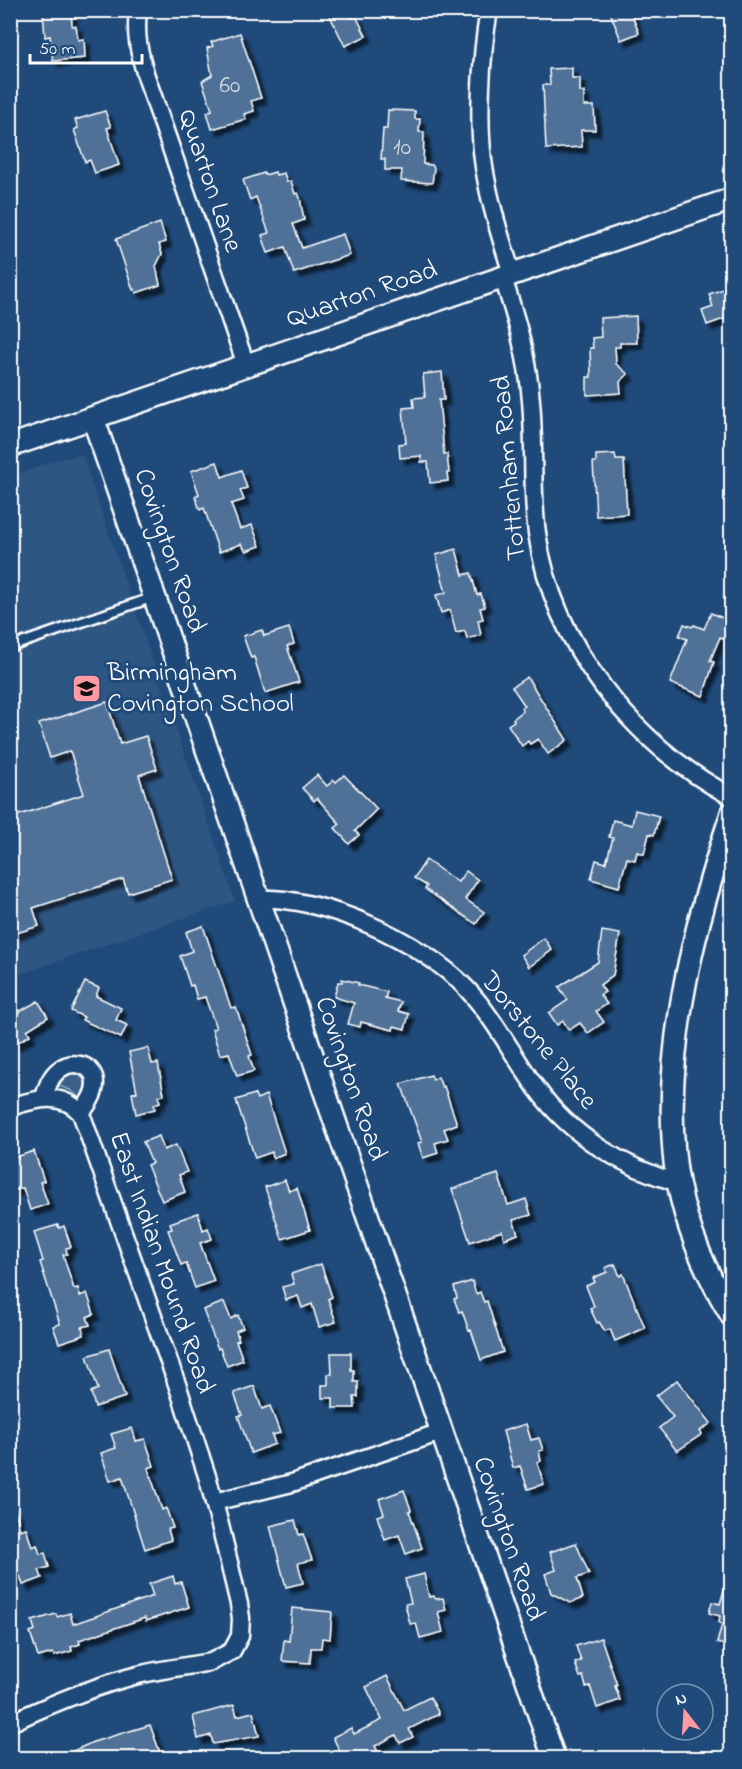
<svg xmlns="http://www.w3.org/2000/svg" width="742" height="1769" viewBox="0 0 742 1769" font-family="'Indie Flower',sans-serif">
	<style>
		.built { fill: #2e5683 }
		.green { fill: #3c618b; stroke: #9eb0c5; stroke-width: 1.5 }
		.building { fill: #507197; stroke: #fff; stroke-width: 1.5; filter: url(#shadow) }
		.lines { fill: none; stroke-linecap: round; stroke-linejoin: round }
		.service-casing { stroke: #fff; stroke-width: 13 }
		.minor-casing { stroke: #fff; stroke-width: 21 }
		.tertiary-casing { stroke: #fff; stroke-width: 26 }
		.service { stroke: #1f4a7a; stroke-width: 8 }
		.minor { stroke: #1f4a7a; stroke-width: 16 }
		.tertiary { stroke: #1f4a7a; stroke-width: 21 }
		.labels { text-anchor: middle; dominant-baseline: central; stroke-width: 6; stroke-linejoin: round; paint-order: stroke }
		.number-label { font-size: 24px; fill: #d3dce5 }
		.street-label { font-size: 27px; fill: #fff; stroke: #1f4a7a }
		.poi-label { font-size: 27px; fill: #fff; stroke: #1f4a7a; text-anchor: start }
	</style>
	<defs>
		<filter id="shadow"><feDropShadow dx="5.5" dy="5.5" stdDeviation="1.5" flood-color="#0009"/></filter>
	</defs>
	<rect width="100%" height="100%" fill="#1f4a7a"/>
	<filter id="ink" filterUnits="userSpaceOnUse"><feTurbulence type="fractalNoise" baseFrequency=".0167" numOctaves="2"/><feDisplacementMap in="SourceGraphic" scale="12" xChannelSelector="R" yChannelSelector="G"/><feConvolveMatrix kernelMatrix="1 2 1 2 8 2 1 2 1" color-interpolation-filters="sRGB"/></filter>
	<g filter="url(#ink)">
		<!-- built -->
		<polygon class="built" points="82,455 235,901 11,977 11,477 58,459"/>
		<!-- green -->
		<path class="green" d="M71 1072C83 1074 90 1085 83 1096L79 1097 70 1090 59 1086V1081L65 1075Z"/>
		<!-- building -->
		<g class="building">
			<polygon points="48,10 71,10 72,26 76,26 78,40 84,39 85,58 53,61 50,36 45,37 43,12"/>
			<polygon points="327,10 349,10 352,18 356,16 366,36 345,46"/>
			<polygon points="609,10 630,10 639,33 621,40"/>
			<polygon points="240,33 261,98 251,101 254,111 244,114 246,119 212,129 207,112 212,110 202,81 212,75 207,48 213,46 211,42"/>
			<polygon points="572,68 572,78 580,78 580,92 584,92 584,106 594,106 595,130 581,130 582,147 546,149 543,85 550,85 549,69"/>
			<polygon points="388,110 415,111 415,119 420,119 419,132 424,132 423,164 432,165 434,168 432,183 401,181 402,170 385,170 385,159 381,159 383,129 387,129"/>
			<polygon points="105,111 111,127 107,128 119,165 95,173 90,160 85,162 74,130 78,128 75,120"/>
			<polygon points="275,172 276,175 284,173 287,182 291,181 295,194 298,193 300,198 304,220 293,224 302,248 343,234 350,255 294,273 285,247 268,253 262,235 269,233 256,197 250,200 243,180 264,173 265,175"/>
			<polygon points="160,223 166,242 159,244 162,254 156,266 160,285 136,293 135,289 133,290 116,239"/>
			<polygon points="732,286 732,316 707,325 702,311 713,307 709,294"/>
			<polygon points="636,316 637,343 620,343 620,347 615,347 616,364 628,374 620,382 621,393 587,395 587,377 591,377 590,348 593,348 592,338 601,337 600,318"/>
			<polygon points="442,372 444,400 439,400 444,454 447,454 449,473 447,473 448,481 430,483 428,462 421,462 421,456 400,458 399,444 406,443 403,408 414,407 413,398 425,397 423,374"/>
			<polygon points="615,454 616,460 624,460 627,514 596,516 593,462 596,462 596,455"/>
			<polygon points="217,462 222,477 241,470 247,488 240,490 244,500 231,504 240,529 252,525 260,546 246,551 241,544 219,552 204,508 200,510 195,496 199,494 191,471"/>
			<polygon points="456,549 463,575 471,573 477,595 481,594 485,607 480,608 483,619 478,620 481,635 467,639 465,631 456,633 450,610 441,613 436,595 446,593 436,555"/>
			<polygon points="711,613 732,622 732,628 726,640 720,637 710,661 714,662 703,696 670,683 687,639 679,636 684,624 692,627 694,625 704,629"/>
			<polygon points="289,628 294,644 287,646 299,682 265,693 254,657 251,658 243,636 262,630 264,636"/>
			<polygon points="527,677 567,740 548,754 538,739 530,744 528,741 522,746 508,725 514,721 513,719 523,711 521,708 525,706 512,687"/>
			<polygon points="107,702 120,744 146,736 157,769 139,775 172,879 128,893 123,879 33,908 39,926 10,935 10,818 84,794 70,751 50,758 39,724"/>
			<polygon points="317,775 327,786 334,780 336,782 344,775 377,809 355,831 359,835 349,844 335,828 340,824 317,798 314,801 302,788"/>
			<polygon points="635,810 659,816 654,835 649,834 644,854 637,852 635,860 627,858 619,887 591,879 596,860 606,863 613,838 609,837 613,820 632,825"/>
			<polygon points="426,860 458,882 466,871 478,880 465,899 484,912 476,924 425,889 427,886 414,878"/>
			<polygon points="203,926 231,1008 236,1007 252,1055 249,1056 254,1071 237,1076 229,1053 220,1055 212,1029 216,1028 205,997 197,999 193,985 190,986 180,956 192,951 186,932"/>
			<polygon points="602,931 620,934 613,975 600,985 605,992 600,995 607,1004 596,1011 604,1022 588,1033 580,1023 569,1030 563,1021 557,1025 549,1013 568,1000 559,987 598,962"/>
			<polygon points="544,938 552,950 529,967 521,955"/>
			<polygon points="342,979 359,983 358,985 387,992 385,998 401,1002 398,1011 409,1014 405,1029 394,1026 393,1030 361,1022 360,1027 348,1024 354,1003 334,997 338,982 342,982"/>
			<polygon points="85,982 99,988 96,996 121,1008 116,1020 127,1025 121,1038 82,1020 84,1017 71,1011"/>
			<polygon points="38,1001 48,1017 27,1030 30,1035 10,1047 10,1017"/>
			<polygon points="148,1048 152,1064 158,1063 164,1095 159,1096 160,1102 154,1104 155,1109 136,1114 132,1093 137,1092 129,1052"/>
			<polygon points="431,1075 433,1080 438,1077 442,1087 444,1086 457,1124 444,1129 448,1139 435,1143 438,1153 423,1158 418,1143 422,1142 401,1084"/>
			<polygon points="255,1094 257,1099 266,1095 285,1153 273,1158 272,1152 255,1158 236,1100"/>
			<polygon points="159,1136 164,1150 176,1145 187,1172 179,1175 185,1192 162,1201 147,1165 152,1163 143,1142"/>
			<polygon points="34,1151 44,1181 40,1182 48,1204 30,1210 23,1188 13,1191 10,1184 10,1159"/>
			<polygon points="498,1174 508,1205 526,1199 531,1215 513,1220 518,1234 504,1239 502,1231 470,1242 452,1189"/>
			<polygon points="285,1180 289,1191 297,1188 310,1230 282,1239 265,1187"/>
			<polygon points="198,1213 203,1230 208,1228 212,1239 200,1243 214,1281 195,1288 186,1263 181,1265 168,1230 172,1229 170,1223"/>
			<polygon points="58,1225 59,1228 64,1226 71,1247 66,1248 67,1254 63,1255 74,1289 78,1288 80,1296 87,1293 94,1314 87,1317 90,1325 82,1327 84,1335 59,1343 53,1326 60,1324 40,1262 43,1261 34,1232"/>
			<polygon points="321,1264 332,1297 328,1299 336,1322 319,1327 312,1304 302,1308 298,1296 286,1300 282,1287 294,1284 291,1274"/>
			<polygon points="615,1264 620,1276 623,1274 645,1328 615,1341 610,1329 605,1331 599,1322 597,1323 590,1308 594,1306 586,1286 595,1282 593,1278 607,1272 605,1268"/>
			<polygon points="472,1281 476,1294 480,1292 484,1302 487,1301 503,1352 481,1360 471,1330 469,1331 462,1311 459,1312 454,1299 457,1298 454,1287"/>
			<polygon points="224,1302 231,1319 238,1315 243,1328 236,1331 239,1340 236,1341 243,1360 227,1366 220,1348 218,1349 203,1310"/>
			<polygon points="109,1349 125,1397 95,1407 91,1392 98,1389 87,1356"/>
			<polygon points="331,1353 351,1353 351,1370 354,1370 354,1382 358,1382 358,1397 354,1397 355,1408 333,1408 333,1398 322,1398 322,1385 328,1385 328,1374 332,1374"/>
			<polygon points="677,1380 711,1423 700,1431 702,1434 677,1451 659,1428 673,1417 656,1396"/>
			<polygon points="254,1386 262,1409 270,1406 280,1433 272,1435 275,1444 251,1453 238,1416 242,1415 234,1393"/>
			<polygon points="526,1424 531,1440 539,1438 543,1450 539,1451 541,1461 537,1462 544,1484 528,1489 520,1466 513,1468 503,1431"/>
			<polygon points="132,1428 136,1441 145,1439 154,1466 148,1468 162,1510 166,1508 173,1528 168,1529 171,1540 145,1549 122,1477 110,1481 101,1453 116,1448 111,1434"/>
			<polygon points="404,1490 411,1510 409,1511 422,1548 406,1554 399,1535 385,1540 377,1516 384,1514 379,1499"/>
			<polygon points="10,1509 15,1509 20,1530 26,1528 32,1547 37,1545 40,1554 45,1553 49,1567 39,1570 42,1578 23,1585 20,1576 13,1579 10,1571 10,1562 15,1561 10,1546"/>
			<polygon points="295,1520 299,1535 303,1534 312,1560 298,1563 303,1583 286,1587 270,1526"/>
			<polygon points="576,1543 589,1574 577,1578 583,1598 570,1603 551,1593 545,1574 556,1570 550,1552"/>
			<polygon points="424,1574 429,1597 434,1596 435,1599 443,1598 446,1610 438,1612 443,1632 420,1638 416,1623 410,1624 405,1604 411,1603 405,1579"/>
			<polygon points="173,1576 175,1584 181,1582 189,1607 146,1621 145,1618 79,1640 80,1644 71,1647 72,1651 54,1656 53,1653 38,1657 30,1632 35,1630 32,1621 56,1614 57,1617 70,1613 73,1624 153,1596 149,1584"/>
			<polygon points="728,1576 732,1577 732,1647 717,1643 722,1624 719,1623 720,1616 709,1613 712,1602 720,1604"/>
			<polygon points="292,1608 332,1612 330,1639 322,1638 321,1648 311,1648 310,1663 282,1661 284,1640 289,1641"/>
			<polygon points="601,1638 617,1685 615,1686 620,1700 597,1708 590,1686 586,1687 583,1676 580,1677 575,1663 581,1661 576,1646"/>
			<polygon points="387,1676 404,1710 430,1697 439,1714 409,1729 413,1737 400,1743 396,1735 375,1746 378,1752 365,1758 343,1758 333,1737 351,1728 354,1734 382,1720 366,1687"/>
			<polygon points="234,1705 237,1716 253,1712 259,1736 213,1744 211,1735 198,1739 193,1716"/>
			<polygon points="150,1725 162,1758 118,1758 117,1754 102,1758 58,1758 93,1742"/>
		</g>
		<g class="lines">
			<defs>
				<polyline id="service" points="10,647 154,597"/>
				<g id="minor">
					<path d="M138 10C135 36 139 52 146 76L246 365"/>
					<path d="M489 10C481 55 477 123 484 167 490 204 501 239 512 274"/>
					<path d="M503 278C516 318 528 358 531 401 535 445 531 489 537 533 553 645 633 744 732 797"/>
					<path d="M258 899C323 896 422 941 467 989 495 1019 513 1056 537 1089 571 1136 624 1168 679 1183"/>
					<path d="M44 1098C47 1087 50 1076 60 1069 73 1059 95 1065 95 1083 95 1095 87 1105 81 1113"/>
					<path d="M10 1107C36 1099 61 1091 81 1113L178 1387 208 1479 222 1533 239 1604 241 1618 240 1636 232 1651 211 1662C188 1666 164 1669 142 1674 96 1685 53 1703 10 1723"/>
					<polyline points="214,1502 292,1483 441,1432"/>
				</g>
				<g id="tertiary">
					<polyline points="93,418 554,1758"/>
					<polyline points="10,446 732,199"/>
					<path d="M732 813C696 920 664 1039 674 1153 679 1211 702 1267 732 1316"/>
				</g>
			</defs>
			<!-- service casing -->
			<use href="#service" class="service-casing"/>
			<!-- minor casing -->
			<use href="#minor" class="minor-casing"/>
			<!-- tertiary casing -->
			<use href="#tertiary" class="tertiary-casing"/>
			<!-- service -->
			<use href="#service" class="service"/>
			<!-- minor -->
			<use href="#minor" class="minor"/>
			<!-- tertiary -->
			<use href="#tertiary" class="tertiary"/>
		</g>
	</g>
	<!-- icons -->
	<defs>
		<symbol id="school-square" viewBox="-11 -11 22 22"><rect x="-9" y="-9" width="18" height="18" rx="4" fill="#ff9aa2" stroke="#1f4a7a"/><path d="M0-5L7-2L0 1L-7-2ZM-4 1L0 2.5L4 1V4Q0 6-4 4Z" fill="#111"/></symbol>
	</defs>
	<g fill-rule="evenodd">
		<use href="#school-square" x="70" y="672" width="33" height="33"/>
	</g>
	<g class="labels">
		<!-- number labels -->
		<g class="number-label">
			<text x="230" y="86">60</text>
			<text x="402" y="148">10</text>
		</g>
		<!-- street labels -->
		<g class="street-label">
			<text transform="translate(209 181) rotate(71)">Quarton Lane</text>
			<text transform="translate(362 295) rotate(-19)">Quarton Road</text>
			<text transform="translate(510 468) rotate(-95)">Tottenham Road</text>
			<text transform="translate(169 551) rotate(71)">Covington Road</text>
			<text transform="translate(538 1041) rotate(51)">Dorstone Place</text>
			<text transform="translate(350 1079) rotate(71)">Covington Road</text>
			<text transform="translate(161 1263) rotate(71)">East Indian Mound Road</text>
			<text transform="translate(508 1539) rotate(71)">Covington Road</text>
		</g>
		<!-- poi labels -->
		<g class="poi-label">
			<text x="107" y="673">Birmingham<tspan x="107" dy="31">Covington School</tspan></text>
		</g>
	</g>
	<!-- margin -->
	<rect width="742" height="1769" fill="none" stroke="#1f4a7a" stroke-width="36"/>
	<rect x="18" y="18" width="706" height="1733" fill="none" stroke="#fff" stroke-width="2" filter="url(#ink)"/>
	<!-- north arrow -->
	<g transform="translate(685 1712) rotate(343)"><circle r="28" fill="#1f4a7a" stroke="#7992af" stroke-width="1.5"/>
	<path d="M0-4.5L10 22L0 15L-10 22Z" fill="#ff9aa2"/>
	<text y="-9" font-size="16" font-weight="bold" text-anchor="middle" fill="#ffffff">N</text>
	</g>
	<!-- scale -->
	<path d="M30 54v9h112v-9" fill="none" stroke="#ffffff" stroke-width="3"/>
	<text x="39" y="54" font-size="18" fill="#ffffff" stroke="#1f4a7a" stroke-width="4.5" paint-order="stroke">50 m</text>
</svg>
